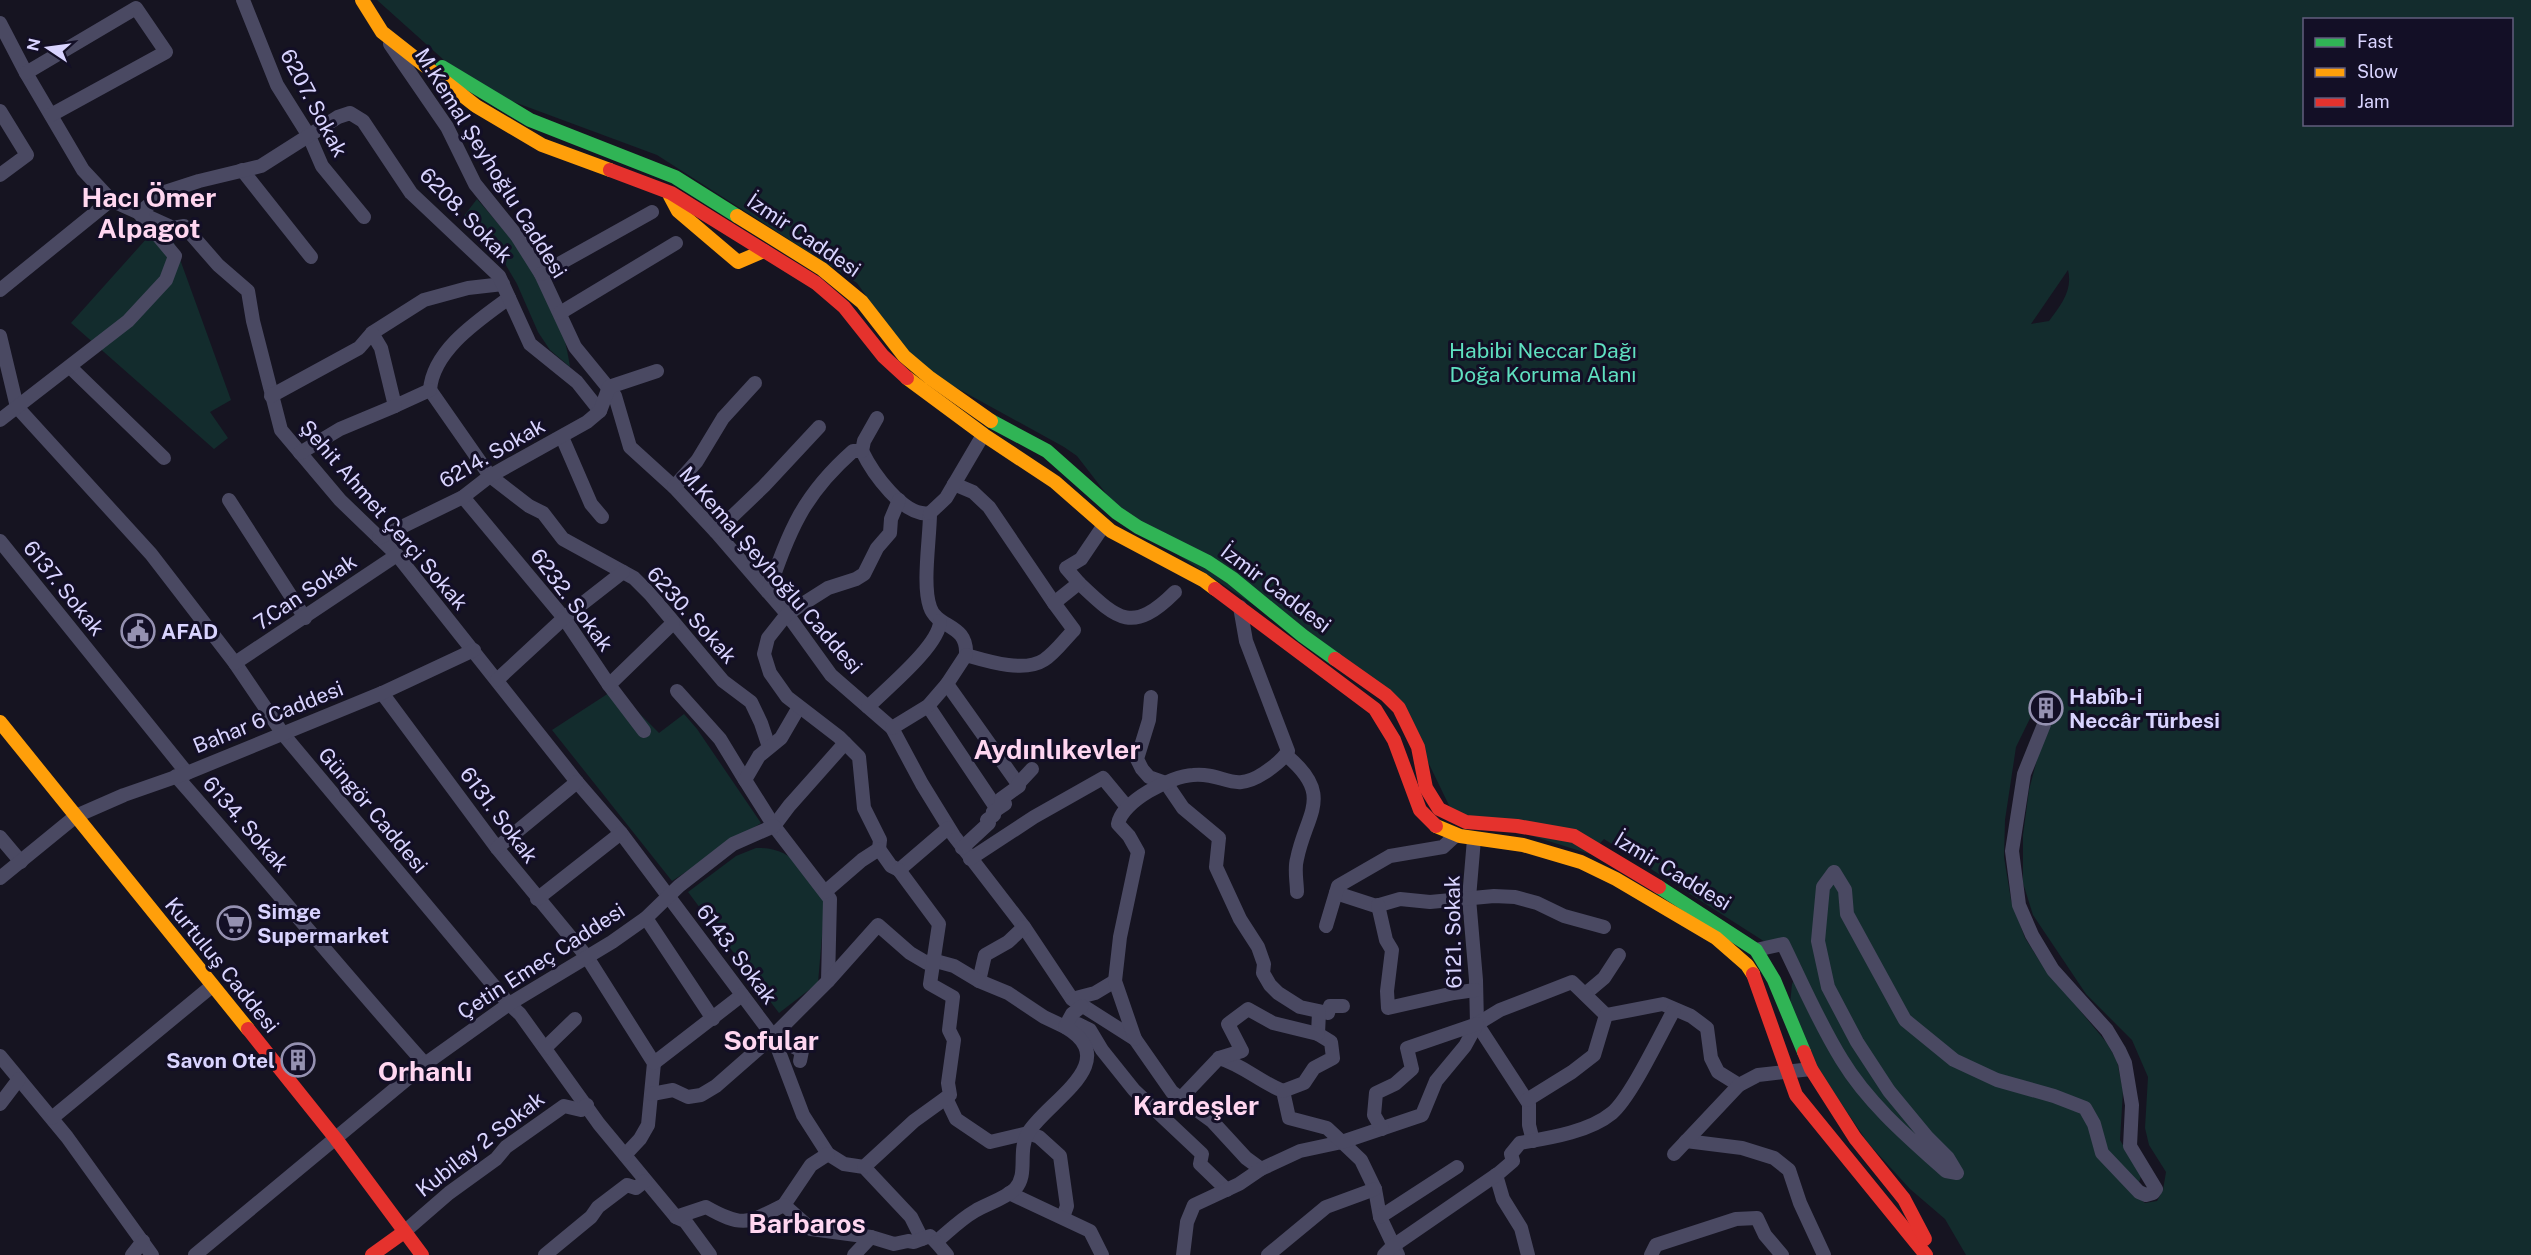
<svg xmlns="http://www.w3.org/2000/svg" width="2531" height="1255" viewBox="0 0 2531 1255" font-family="'Public Sans',sans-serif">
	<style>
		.green { fill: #132c2d; fill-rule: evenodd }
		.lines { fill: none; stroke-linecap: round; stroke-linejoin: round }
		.street { stroke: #4a4962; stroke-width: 14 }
		.fast { stroke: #30b455; stroke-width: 14 }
		.slow { stroke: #ff9f0a; stroke-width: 14 }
		.jam { stroke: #e5322d; stroke-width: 14 }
		.labels { text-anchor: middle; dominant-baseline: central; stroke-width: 6; stroke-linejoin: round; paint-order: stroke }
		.street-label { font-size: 21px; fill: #d9d4ff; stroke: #130f26 }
		.park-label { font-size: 21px; fill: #5fe0c0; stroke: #130f26 }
		.poi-label { font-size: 21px; font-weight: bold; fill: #d9d4ff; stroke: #130f26; text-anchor: start }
		.district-label { font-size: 27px; font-weight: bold; fill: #ffd6f0; stroke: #130f26 }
	</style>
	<rect width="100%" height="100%" fill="#161421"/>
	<!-- green -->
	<g class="green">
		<path d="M377 0H2531V1255H1966L1945 1219 1910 1189 1868 1143 1788 1025 1792 984 1801 965 1604 839 1590 854 1510 829 1458 824 1398 700 1128 522 1077 456 1064 447 915 365 857 283 657 155 474 87ZM2304 20H2512V124H2304ZM2068 270C2073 290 2061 305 2049 321L2031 324ZM2043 692 2060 703 2039 752 2029 790 2023 835V883L2033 915 2086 994 2132 1040 2148 1077 2145 1128 2149 1145 2166 1172 2163 1190 2157 1201 2145 1203 2135 1195 2141 1176 2120 1140 2123 1091 2117 1061 2107 1043 2043 966 2025 938 2011 900 2004 857 2005 820 2016 747Z"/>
		<path d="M477 199C521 249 561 298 570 367L550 350 538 332 517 284 504 262 460 221Z"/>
		<polygon points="165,218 231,400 210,412 228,438 214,449 71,323"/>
		<polygon points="615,689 659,733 684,714 697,729 761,823 672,881 552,730"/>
		<path d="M756 848C795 847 805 873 825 901L818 983 779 1013 688 892 736 856Z"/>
	</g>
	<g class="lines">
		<!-- street -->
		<g class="street">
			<polyline points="243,0 277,85 309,136 322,166 364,217"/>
			<polyline points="0,23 26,73 83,170 111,200 173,228 184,226 218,265 248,291 253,321 281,430 340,500 397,555 577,782 621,833 773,1036 803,1115 828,1154 844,1164 864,1167 911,1217 922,1239"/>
			<polyline points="390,44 447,127 475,184 517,236 541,274 575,347 615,396 630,447 674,487 716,532 787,614 831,675 892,728 922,784 954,836 1024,927 1072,999 1135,1039 1172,1092 1212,1121 1246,1158 1261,1169 1300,1151 1342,1142 1361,1160 1375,1189 1380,1217 1398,1255"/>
			<polyline points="26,73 136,8 166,52 51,115"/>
			<polyline points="0,111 27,155 0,175"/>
			<polyline points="242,170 311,257"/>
			<polyline points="541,274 652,212"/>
			<polyline points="0,290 111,200"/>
			<polyline points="560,313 676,243"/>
			<polyline points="372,333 424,300 468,288 503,284"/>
			<polyline points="0,336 17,407 151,554 235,663 283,734 509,1004 520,1014 599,1124 676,1217 685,1221 710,1255"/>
			<polyline points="70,367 164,458"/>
			<polyline points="430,390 490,476 529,506 543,513 563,539 634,578 650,594 723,681 751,702 761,723 769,747"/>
			<path d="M430 390C433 350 479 320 509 298"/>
			<polyline points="271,396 359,348 372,333 381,348 395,406 430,390"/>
			<polyline points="0,420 128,321 166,280 175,256 139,213 165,192 199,181 261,166 338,117 350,113 363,121 411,193 499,276 530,344 577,382 600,411"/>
			<polyline points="562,437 591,504 602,517"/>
			<path d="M862 451C872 472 904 518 930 513"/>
			<polyline points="300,453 340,429 395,406"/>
			<polyline points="954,484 973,492 989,507 1054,603"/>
			<polyline points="674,487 697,461 723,418 755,383"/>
			<polyline points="463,497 564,618 609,685 644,731"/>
			<polyline points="229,500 305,618"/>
			<path d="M930 513C930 538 922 585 930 607 937 629 968 623 966 655"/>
			<polyline points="930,513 946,498 983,435"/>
			<polyline points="716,532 764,486 819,427"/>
			<polyline points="379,538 463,497 490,476 587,422 600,411 609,387 657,371"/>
			<polyline points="0,541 187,773"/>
			<path d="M1079 583C1117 619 1132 635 1175 592"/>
			<path d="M768 592C790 530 802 496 853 451H862L864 441 877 418"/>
			<path d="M966 655C987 661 1024 673 1044 660 1055 653 1064 640 1074 630L1054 603 1079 583 1066 568 1081 559 1104 525"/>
			<polyline points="235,663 397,555"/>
			<polyline points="497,680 564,618 623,572"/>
			<polyline points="947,684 1018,784"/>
			<polyline points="609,685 673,623"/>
			<polyline points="677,691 720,739 745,780"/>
			<polyline points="382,693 497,848 587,957 654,1063 648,1125 640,1139 625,1155"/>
			<polyline points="1151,697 1149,720 1137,759 1142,769 1149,777 1166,783 1183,808 1219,838 1216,867 1240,919 1258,947 1264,964 1263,973 1270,985 1278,993 1300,1007 1328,1013 1330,1006 1343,1006"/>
			<polyline points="928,706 997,809"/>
			<polyline points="799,707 781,738 759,756 745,780 774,826 830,899 828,981"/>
			<path d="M868 707C886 689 940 645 940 621"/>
			<polyline points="892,728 928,706 947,684 966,655"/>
			<path d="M1286 755C1335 796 1306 813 1297 859 1294 869 1297 882 1297 892"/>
			<path d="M176 776C260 871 340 969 425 1064"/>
			<polyline points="774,826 789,806 845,743"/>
			<polyline points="0,837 21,862"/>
			<polyline points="1474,839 1469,898 1476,980 1477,1024"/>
			<polyline points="497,848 577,782"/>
			<polyline points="962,848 989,823 987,820 994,815 993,812 1005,804 1001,799 1019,786 1018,784 1032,769"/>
			<polyline points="879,849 880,840 864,808 859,757 839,737 787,697 770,673 764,654 768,638 787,614 828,588 856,579 864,574 877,548 890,533 891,519 899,500"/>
			<polyline points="970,859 1034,817 1103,778 1127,807"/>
			<polyline points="0,878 76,816 124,795 187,773 382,693 474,650"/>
			<polyline points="825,892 862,860 879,849 891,866 899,870 948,828"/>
			<polyline points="1336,893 1376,906 1400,899 1430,902 1494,896 1515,897 1537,903 1564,916 1604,927"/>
			<polyline points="537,899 621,833"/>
			<polyline points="1378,905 1386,940 1392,950 1387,991 1388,1008 1454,993 1475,990"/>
			<polyline points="646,918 713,1019"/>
			<polyline points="1326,926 1338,886 1390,856 1443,847 1456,835"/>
			<path d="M1756 950 1783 944C1802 983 1819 1023 1842 1060 1868 1103 1909 1138 1946 1171L1957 1173 1948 1158 1927 1137 1889 1091 1857 1042 1828 987 1818 941 1823 887 1834 872 1845 890 1847 914 1905 1020 1954 1060 1997 1080 2054 1096 2085 1108 2094 1124 2102 1153 2139 1192 2146 1195 2153 1193 2156 1189 2130 1146 2132 1105 2125 1063 2119 1050 2107 1030 2053 970 2032 935 2019 905 2012 851 2024 774 2045 722"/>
			<polyline points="979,981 985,955 1008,942 1024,927"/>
			<polyline points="1585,994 1604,978 1619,955"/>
			<polyline points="1072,999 1095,993 1115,981"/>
			<polyline points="1477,1024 1529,1104 1529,1125 1533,1141"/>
			<polyline points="773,1036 802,1051 800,1061"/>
			<path d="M1135 1039 1115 981 1120 937 1138 852 1129 836 1118 824C1122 801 1171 776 1193 775 1225 772 1232 794 1264 773 1273 767 1283 760 1288 751L1246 641 1240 607"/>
			<polyline points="545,1048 575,1019"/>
			<polyline points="0,1056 67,1137 152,1255"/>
			<path d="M1219 1058C1243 1065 1260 1082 1283 1091L1289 1118 1327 1128 1342 1142 1422 1115 1436 1081 1465 1046 1477 1024 1500 1010 1572 982 1606 1015"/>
			<polyline points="654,1063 742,995"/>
			<polyline points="1283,1091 1304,1083 1314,1068 1333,1058 1331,1042 1318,1034 1319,1012"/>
			<polyline points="652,1094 673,1090 688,1097 701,1095 716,1086 773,1036 828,981 878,925 910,953 927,963 932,960 954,966 979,981 1008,993 1044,1017 1065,1027 1078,1024 1090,1030 1102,1050 1134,1090 1202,1154 1200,1164 1227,1190"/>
			<polyline points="946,1098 956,1119 990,1142 1028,1133 1039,1137 1060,1156 1067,1206 1063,1217"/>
			<polyline points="1181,1098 1219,1058 1242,1051 1228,1024 1248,1009 1273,1023 1318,1034"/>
			<polyline points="1527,1100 1572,1072 1594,1055 1606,1015 1663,1004 1691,1016 1707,1028 1711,1058 1718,1072 1739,1085"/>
			<polyline points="0,1104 19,1079"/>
			<polyline points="52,1118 212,986"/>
			<polyline points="1382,1129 1374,1115 1376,1093 1395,1084 1412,1069 1407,1048 1477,1024"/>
			<polyline points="1686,1141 1742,1148 1774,1158 1789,1170 1800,1203 1824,1255"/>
			<polyline points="1674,1154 1739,1085 1758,1075 1811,1069"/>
			<polyline points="864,1167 914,1121 950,1095 948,1083 954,1040 949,1030 953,997 930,984 939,924 899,870"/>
			<polyline points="1496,1175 1503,1199 1521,1228 1528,1255"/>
			<polyline points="1009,1193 1090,1231 1102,1255"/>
			<polyline points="784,1205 811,1165 828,1154"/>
			<path d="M676 1217 706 1207C743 1228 748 1223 784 1205L811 1229 871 1237 894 1244 908 1241 914 1242 930 1236 936 1242C949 1231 961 1219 975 1211 987 1204 1006 1198 1015 1189 1029 1174 1017 1152 1028 1133 1046 1102 1125 1062 1065 1027L1072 1014 1082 1006"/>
			<polyline points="1380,1217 1457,1167"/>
			<polyline points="404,1232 449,1193 496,1159 506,1147 564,1106 581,1110 587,1105"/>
			<polyline points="936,1242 947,1255"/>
			<polyline points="132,1255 143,1241"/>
			<polyline points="195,1255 425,1064 509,1004 612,942 646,918 679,886 733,844 774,826"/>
			<polyline points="545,1255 591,1217 598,1207 627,1185 636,1188 645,1181"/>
			<polyline points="854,1255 871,1237"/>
			<polyline points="1183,1255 1187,1222 1194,1205 1239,1184 1261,1169"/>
			<polyline points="1268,1255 1326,1207 1375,1189"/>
			<path d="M1384 1255 1393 1246 1499 1173 1513 1161 1511 1154 1520 1143C1549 1138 1589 1132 1612 1113 1631 1097 1660 1035 1674 1010"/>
			<polyline points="1651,1255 1656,1245 1736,1219 1757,1218 1765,1235 1782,1255"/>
		</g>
		<!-- fast -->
		<g class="fast">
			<polyline points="442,67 530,120 675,177 737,216"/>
			<polyline points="991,421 1047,451 1117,513 1138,527 1208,562 1232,578 1303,636 1335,659"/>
			<polyline points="1659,887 1756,950 1774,980 1804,1052"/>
		</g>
		<!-- slow -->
		<g class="slow">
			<polyline points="362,0 382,32 476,106 542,145 610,170"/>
			<polyline points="670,196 678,211 738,262 764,251"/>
			<polyline points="737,216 822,269 862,302 904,356 930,378 991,421"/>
			<polyline points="907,378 984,435 1055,482 1111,531 1203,580 1215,589"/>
			<polyline points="0,722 248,1029"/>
			<polyline points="1436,826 1460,836 1523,845 1581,862 1616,879 1716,938 1747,965 1753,974"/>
		</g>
		<!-- jam -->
		<g class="jam">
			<polyline points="610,170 671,193 816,283 844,307 883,356 907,378"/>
			<polyline points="1215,589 1375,709 1394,740 1420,810 1436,826"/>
			<polyline points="1335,659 1386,695 1399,708 1418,747 1426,788 1439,809 1466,822 1517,826 1574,836 1659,887"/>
			<polyline points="1753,974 1796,1095 1926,1255"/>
			<polyline points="248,1029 336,1139 422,1255"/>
			<polyline points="1804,1052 1811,1069 1855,1138 1904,1199 1925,1239"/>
			<polyline points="372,1255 404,1232"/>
		</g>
	</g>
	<!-- icons -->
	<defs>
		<symbol id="civic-ring" viewBox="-11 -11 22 22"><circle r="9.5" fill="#130f26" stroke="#9591b1" stroke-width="1.5"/><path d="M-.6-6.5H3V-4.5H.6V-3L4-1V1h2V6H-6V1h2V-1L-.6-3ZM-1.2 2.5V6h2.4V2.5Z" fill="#9591b1"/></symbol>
		<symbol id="building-ring" viewBox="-11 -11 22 22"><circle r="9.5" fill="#130f26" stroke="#9591b1" stroke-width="1.5"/><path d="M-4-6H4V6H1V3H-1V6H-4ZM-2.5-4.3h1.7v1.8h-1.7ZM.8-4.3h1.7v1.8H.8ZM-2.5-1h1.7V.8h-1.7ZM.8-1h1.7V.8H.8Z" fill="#9591b1"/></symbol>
		<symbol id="supermarket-ring" viewBox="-11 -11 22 22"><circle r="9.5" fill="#130f26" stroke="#9591b1" stroke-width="1.5"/><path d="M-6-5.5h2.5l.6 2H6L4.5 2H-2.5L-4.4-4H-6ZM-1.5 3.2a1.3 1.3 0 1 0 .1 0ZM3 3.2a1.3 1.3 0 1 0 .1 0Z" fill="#9591b1"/></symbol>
	</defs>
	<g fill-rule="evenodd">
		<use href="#civic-ring" x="119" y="612" width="38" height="38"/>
		<use href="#building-ring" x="2027" y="689" width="38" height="38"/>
		<use href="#supermarket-ring" x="215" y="904" width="38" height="38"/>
		<use href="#building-ring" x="279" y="1041" width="38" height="38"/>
	</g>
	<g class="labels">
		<!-- street labels -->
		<g class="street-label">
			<text transform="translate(314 103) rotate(62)">6207. Sokak</text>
			<text transform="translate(491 163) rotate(58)">M.Kemal Şeyhoğlu Caddesi</text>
			<text transform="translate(466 215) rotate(46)">6208. Sokak</text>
			<text transform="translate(804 235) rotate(34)">İzmir Caddesi</text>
			<text transform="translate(492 453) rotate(-30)">6214. Sokak</text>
			<text transform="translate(384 515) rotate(49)">Şehit Ahmet Çerçi Sokak</text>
			<text transform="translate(771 570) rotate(49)">M.Kemal Şeyhoğlu Caddesi</text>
			<text transform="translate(64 588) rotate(51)">6137. Sokak</text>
			<text transform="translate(1276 588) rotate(37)">İzmir Caddesi</text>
			<text transform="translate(305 592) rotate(-34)">7.Can Sokak</text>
			<text transform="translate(572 600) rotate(53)">6232. Sokak</text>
			<text transform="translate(692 615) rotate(48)">6230. Sokak</text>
			<text transform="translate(268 717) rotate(-22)">Bahar 6 Caddesi</text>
			<text transform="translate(373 810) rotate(50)">Güngör Caddesi</text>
			<text transform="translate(499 815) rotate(53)">6131. Sokak</text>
			<text transform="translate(246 824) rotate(49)">6134. Sokak</text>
			<text transform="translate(1673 871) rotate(31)">İzmir Caddesi</text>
			<text transform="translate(1453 932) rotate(-91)">6121. Sokak</text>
			<text transform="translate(737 954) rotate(53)">6143. Sokak</text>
			<text transform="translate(541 961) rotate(-33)">Çetin Emeç Caddesi</text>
			<text transform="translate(222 965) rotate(51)">Kurtuluş Caddesi</text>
			<text transform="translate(480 1144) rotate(-38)">Kubilay 2 Sokak</text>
		</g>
		<!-- park labels -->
		<g class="park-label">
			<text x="1543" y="350">Habibi Neccar Dağı<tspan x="1543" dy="24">Doğa Koruma Alanı</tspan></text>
		</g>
		<!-- poi labels -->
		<g class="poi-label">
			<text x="161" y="631">AFAD</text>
			<text x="2069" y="696">Habîb-i<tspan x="2069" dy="24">Neccâr Türbesi</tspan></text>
			<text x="257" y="911">Simge<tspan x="257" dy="24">Supermarket</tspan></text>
			<text x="275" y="1060" text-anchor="end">Savon Otel</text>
		</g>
		<!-- district labels -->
		<g class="district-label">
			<text x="149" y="197">Hacı Ömer<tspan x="149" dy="31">Alpagot</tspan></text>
			<text x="1057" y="749">Aydınlıkevler</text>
			<text x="771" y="1040">Sofular</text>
			<text x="425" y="1071">Orhanlı</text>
			<text x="1196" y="1105">Kardeşler</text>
			<text x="807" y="1223">Barbaros</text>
		</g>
	</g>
	<!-- legend -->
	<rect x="2303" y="18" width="210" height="108" fill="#130f26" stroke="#625e7d" stroke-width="1.5"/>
	<rect x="2315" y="38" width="30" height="9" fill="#30b455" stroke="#625e7d" stroke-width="1.5"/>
	<text x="2357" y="48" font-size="18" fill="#d9d4ff">Fast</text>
	<rect x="2315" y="68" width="30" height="9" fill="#ff9f0a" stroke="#625e7d" stroke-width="1.5"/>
	<text x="2357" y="78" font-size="18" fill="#d9d4ff">Slow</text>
	<rect x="2315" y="98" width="30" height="9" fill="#e5322d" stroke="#625e7d" stroke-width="1.5"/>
	<text x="2357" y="108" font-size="18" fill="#d9d4ff">Jam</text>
	<!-- north arrow -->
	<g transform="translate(48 48) rotate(283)" stroke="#130f26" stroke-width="4.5" paint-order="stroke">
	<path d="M0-4.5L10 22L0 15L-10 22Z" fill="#d9d4ff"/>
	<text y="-9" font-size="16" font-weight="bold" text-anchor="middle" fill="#d9d4ff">N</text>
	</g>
</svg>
